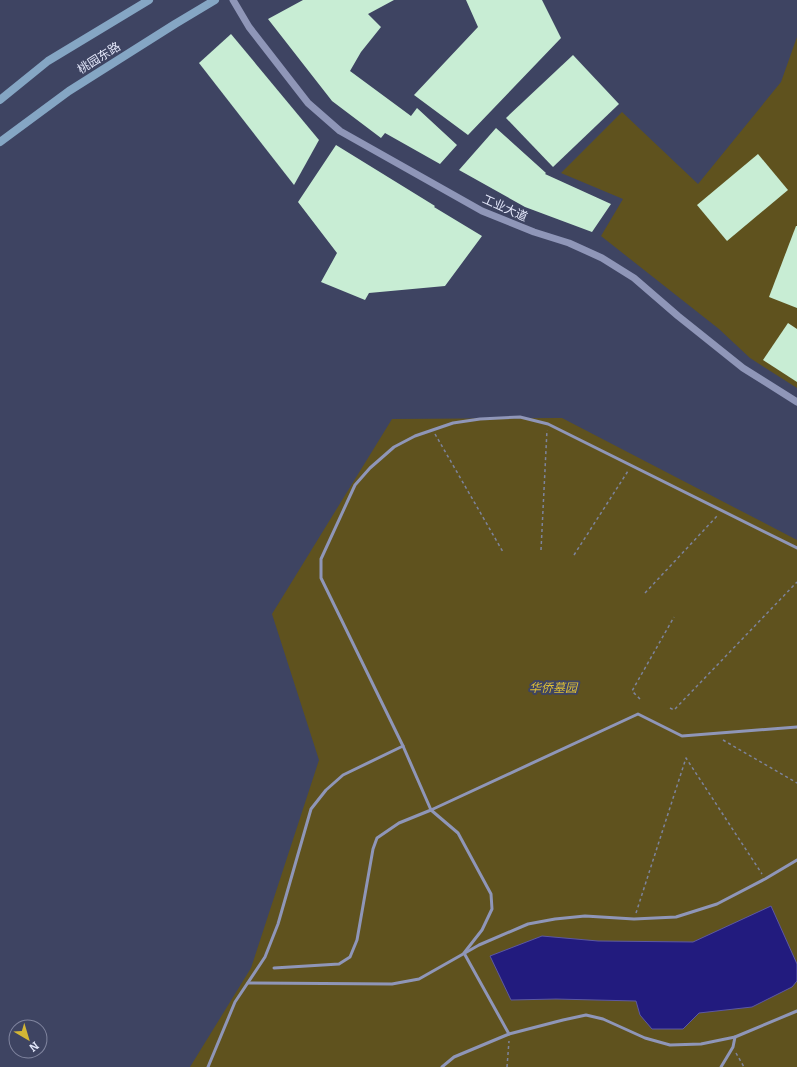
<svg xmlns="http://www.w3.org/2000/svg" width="797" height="1067" viewBox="0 0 797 1067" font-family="Bitter,'Noto Sans SC',serif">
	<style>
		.green { fill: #5f521e }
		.water { fill: #221b7e; stroke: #5c58a3 }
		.building { fill: #c8edd4 }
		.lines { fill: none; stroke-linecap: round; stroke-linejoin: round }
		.path { stroke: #7d839c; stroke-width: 1.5; stroke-dasharray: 3 3; stroke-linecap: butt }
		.service { stroke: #8f96b8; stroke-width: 3 }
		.tertiary { stroke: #8f96b8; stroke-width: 7 }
		.secondary { stroke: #85a6c4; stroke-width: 8 }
		.labels { text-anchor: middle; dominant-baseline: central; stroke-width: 4; stroke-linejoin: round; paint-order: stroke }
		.street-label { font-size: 12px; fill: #e3e7fa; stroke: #3e4462 }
		.park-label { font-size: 12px; font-style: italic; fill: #debf36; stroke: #3e4462 }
	</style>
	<rect width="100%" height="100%" fill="#3e4462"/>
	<!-- green -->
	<g class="green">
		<polygon points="797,37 797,388 750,358 719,329 601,236 623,199 561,173 622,112 698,184 781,82"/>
		<polygon points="562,418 797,540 797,1067 190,1067 251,968 319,760 272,614 392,419"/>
	</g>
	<!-- water -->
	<polygon class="water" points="771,906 797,964 797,981 792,987 752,1007 699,1013 683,1029 652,1029 640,1015 636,1001 556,999 511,1000 490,956 542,936 598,941 693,942"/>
	<!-- building -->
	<g class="building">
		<polygon points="303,0 394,0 368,14 381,27 361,52 350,71 411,116 417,108 457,145 440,164 385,133 381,138 332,101 268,19"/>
		<polygon points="466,0 542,0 561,38 468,135 414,95 478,27"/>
		<polygon points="231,34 319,140 294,185 199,63"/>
		<polygon points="573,55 619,104 553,167 506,118"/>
		<polygon points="496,128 546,173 545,174 611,204 592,232 525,207 459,170"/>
		<polygon points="336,145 435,206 434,207 482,236 445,286 369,293 365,300 321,282 337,253 298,202"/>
		<polygon points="758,154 788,190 727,241 697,205"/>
		<polygon points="796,226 797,226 797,308 769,297"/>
		<polygon points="788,323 797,329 797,382 763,360"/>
	</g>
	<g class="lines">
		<!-- path -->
		<g class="path">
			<polyline points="435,434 503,552"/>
			<polyline points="541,550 547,430"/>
			<polyline points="574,555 628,471"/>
			<polyline points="645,593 718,515"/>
			<polyline points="640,699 632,691 674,617"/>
			<polyline points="670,708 674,710 797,582"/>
			<polyline points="723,740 797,783"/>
			<polyline points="636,913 686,758 762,874"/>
			<polyline points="736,1053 744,1067"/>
			<polyline points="507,1067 509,1041"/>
		</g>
		<!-- service -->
		<g class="service">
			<polyline points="274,968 339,964 350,957 357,940 373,849 377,838 399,823 431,810 638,714 682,736 797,727"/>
			<polyline points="248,983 392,984 419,979 479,945 528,924 555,919 585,916 634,919 676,917 717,904 765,879 797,860"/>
			<polyline points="509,1034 464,953 482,930 492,909 491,894 458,833 431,810 403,746 321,578 321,559 355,485 370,468 394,447 415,436 453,423 480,419 520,417 548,424 797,548"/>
			<polyline points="208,1067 235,1002 265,957 278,924 311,809 326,790 343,775 403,746"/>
			<polyline points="442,1067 454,1057 509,1034 563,1020 586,1015 603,1019 645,1038 670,1045 701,1044 735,1037 797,1011"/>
			<polyline points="721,1067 733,1047 735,1037"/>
		</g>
		<!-- tertiary -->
		<polyline class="tertiary" points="233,0 249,27 308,103 340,131 482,211 534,232 569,243 602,258 634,278 678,316 743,368 797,402"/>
		<!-- secondary -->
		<g class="secondary">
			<polyline points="0,100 48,61 149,0"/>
			<polyline points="0,142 69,91 175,24 215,0"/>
		</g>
	</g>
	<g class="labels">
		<!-- street labels -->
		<g class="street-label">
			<text transform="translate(99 58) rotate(-32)">桃园东路</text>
			<text transform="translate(505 208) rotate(24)">工业大道</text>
		</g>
		<!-- park labels -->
		<g class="park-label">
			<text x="553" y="688">华侨墓园</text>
		</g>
	</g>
	<!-- north arrow -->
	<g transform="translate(28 1039) rotate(142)"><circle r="19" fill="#3e4462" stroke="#80859f"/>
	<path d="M0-3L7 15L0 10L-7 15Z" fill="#d3b635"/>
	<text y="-6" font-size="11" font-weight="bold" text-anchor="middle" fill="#e3e7fa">N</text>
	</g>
</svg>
